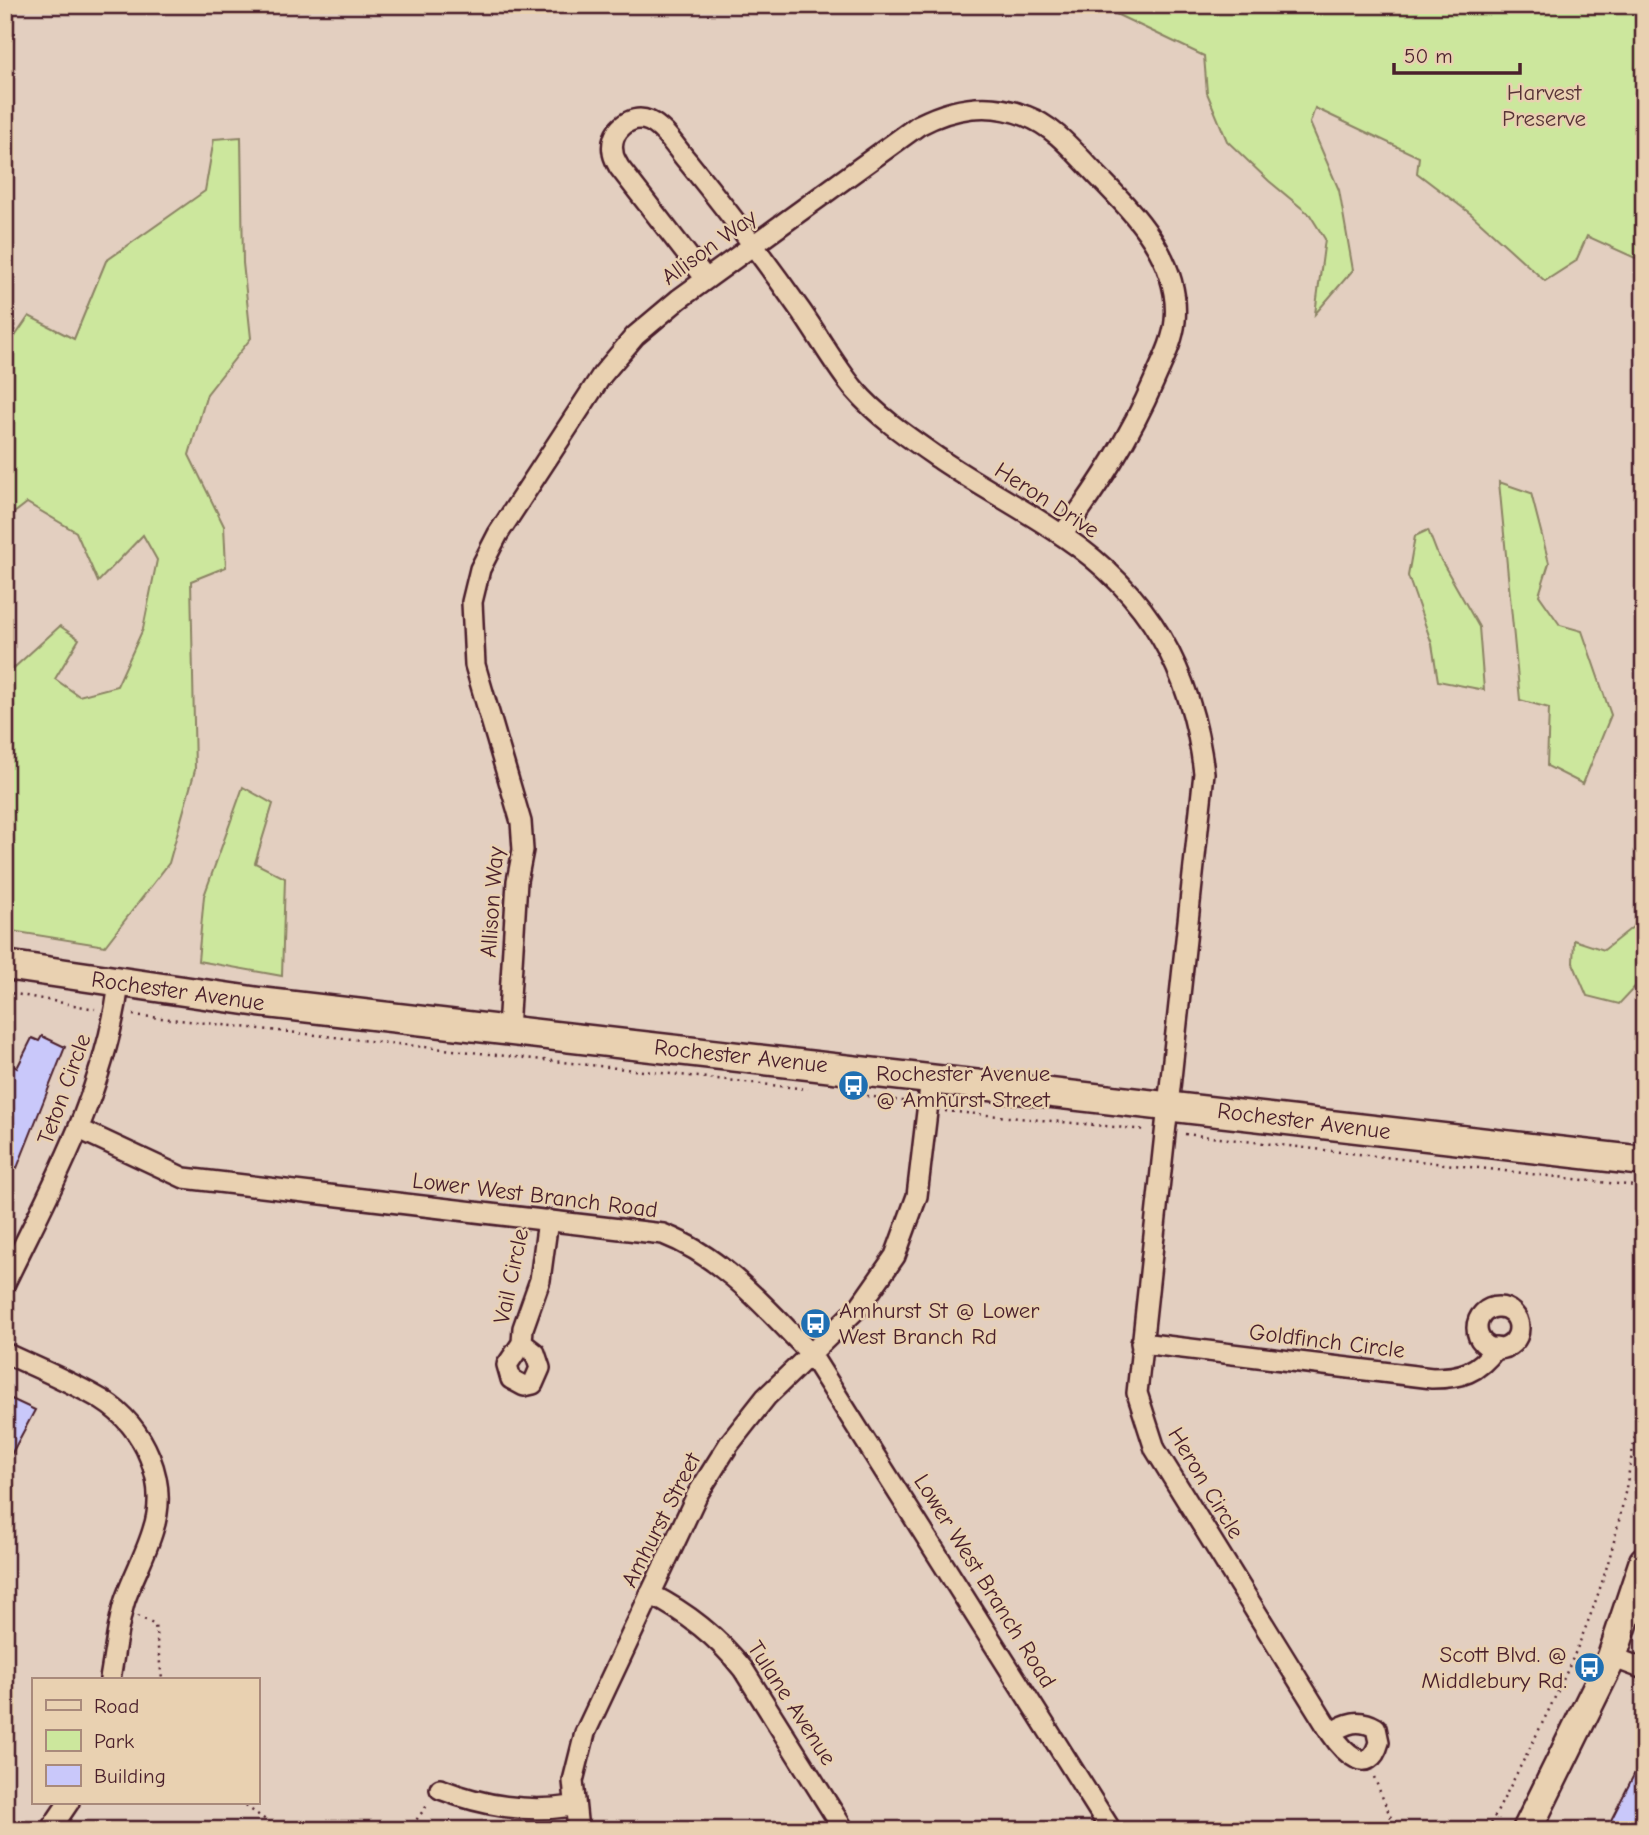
<svg xmlns="http://www.w3.org/2000/svg" width="1649" height="1835" viewBox="0 0 1649 1835" font-family="'Comic Neue',sans-serif">
	<style>
		.green { fill: #cce79d; stroke: #8b8364; stroke-width: 2 }
		.building { fill: #c9c8fa; stroke: #4a1f2b; stroke-width: 2 }
		.lines { fill: none; stroke-linecap: round; stroke-linejoin: round }
		.minor-casing { stroke: #4a1f2b; stroke-width: 24 }
		.secondary-casing { stroke: #4a1f2b; stroke-width: 33 }
		.path { stroke: #4a1f2b; stroke-width: 2.5; stroke-dasharray: 2 5; stroke-linecap: butt }
		.minor { stroke: #e9d1b1; stroke-width: 19 }
		.secondary { stroke: #e9d1b1; stroke-width: 28 }
		.labels { text-anchor: middle; dominant-baseline: central; stroke-width: 5; stroke-linejoin: round; paint-order: stroke }
		.park-label { font-size: 23px; fill: #573336; stroke: #e9d1b1 }
		.street-label { font-size: 23px; fill: #4a1f2b; stroke: #e9d1b1 }
		.poi-label { font-size: 23px; fill: #4a1f2b; stroke: #e9d1b1; text-anchor: start }
	</style>
	<rect width="100%" height="100%" fill="#e3cfc0"/>
	<filter id="ink" filterUnits="userSpaceOnUse"><feTurbulence type="fractalNoise" baseFrequency=".0143" numOctaves="2"/><feDisplacementMap in="SourceGraphic" scale="14" xChannelSelector="R" yChannelSelector="G"/><feConvolveMatrix kernelMatrix="1 2 1 2 8 2 1 2 1" color-interpolation-filters="sRGB"/></filter>
	<g filter="url(#ink)">
		<!-- green -->
		<g class="green">
			<polygon points="1097,5 1644,5 1644,262 1587,236 1576,261 1545,281 1471,214 1417,173 1419,157 1315,108 1310,123 1339,190 1353,270 1315,314 1325,239 1310,215 1269,181 1227,141 1207,93 1204,56"/>
			<polygon points="241,137 243,263 251,338 207,394 189,455 224,526 226,567 191,581 195,770 169,863 105,946 5,930 5,676 60,626 79,639 55,679 79,696 117,686 143,629 157,560 143,535 98,582 76,532 27,503 5,520 5,351 29,316 74,339 106,261 205,191 214,139"/>
			<polygon points="1499,482 1531,493 1549,563 1539,595 1560,625 1582,631 1611,715 1583,784 1547,766 1549,708 1520,700"/>
			<polygon points="1428,530 1437,553 1479,627 1484,690 1438,681 1432,644 1408,576 1415,536"/>
			<polygon points="243,787 273,804 255,863 285,878 282,976 198,961 204,896"/>
			<polygon points="1644,918 1644,977 1619,1004 1587,996 1573,963 1574,940 1604,950"/>
		</g>
		<!-- building -->
		<g class="building">
			<polygon points="42,1036 65,1047 17,1168 5,1163 5,1074 10,1064 17,1068 32,1038 39,1041"/>
			<polygon points="5,1396 35,1410 5,1466"/>
			<polygon points="1644,1755 1644,1830 1606,1830"/>
		</g>
		<g class="lines">
			<defs>
				<g id="minor">
					<path d="M706 279 619 167C617 163 613 157 613 152 609 132 630 113 649 121 666 129 677 150 689 163 727 210 763 257 798 307 817 333 834 365 855 390 879 418 911 439 941 460 981 487 1024 509 1063 536 1149 594 1192 670 1204 773L1137 1393 1155 1449 1331 1733C1343 1751 1369 1779 1379 1742L1376 1728C1359 1718 1346 1723 1331 1733"/>
					<path d="M508 1030 517 881 523 850 521 822 475 665 472 602 480 569 498 534 602 375 635 336 679 299 919 125C954 107 989 101 1026 116 1053 126 1072 149 1091 169 1131 210 1181 258 1175 321 1173 342 1162 362 1154 381 1130 437 1098 486 1062 535"/>
					<path d="M79 1129 184 1178 663 1234C723 1257 766 1308 810 1353L1111 1830"/>
					<path d="M5 1283C52 1186 105 1092 119 984"/>
					<circle cx="1498" cy="1328" r="21"/>
					<polyline points="522,1343 535,1353 540,1368 533,1384 524,1386 511,1379 507,1365 522,1343 523,1328 540,1280 548,1220"/>
					<path d="M1141 1343 1432 1378C1461 1378 1478 1373 1496 1348"/>
					<path d="M5 1353C37 1368 72 1382 102 1400 145 1427 169 1482 153 1530 146 1554 133 1577 125 1600 117 1626 115 1652 110 1679"/>
					<path d="M650 1594C688 1613 717 1636 743 1669L844 1830"/>
					<polyline points="1612,1657 1644,1669"/>
					<path d="M440 1789C484 1806 526 1813 573 1806"/>
					<polyline points="50,1830 69,1802"/>
					<polyline points="578,1830 573,1781 585,1733 697,1495 729,1444 766,1397 860,1306 895,1256 917,1196 931,1078"/>
				</g>
				<g id="secondary">
					<polyline points="5,965 259,1002 1644,1161"/>
					<polyline points="1527,1830 1612,1657 1644,1561"/>
				</g>
			</defs>
			<!-- minor casing -->
			<use href="#minor" class="minor-casing"/>
			<!-- secondary casing -->
			<use href="#secondary" class="secondary-casing"/>
			<!-- path -->
			<g class="path">
				<polyline points="5,992 95,1009"/>
				<polyline points="133,1015 808,1089"/>
				<polyline points="867,1096 909,1102"/>
				<polyline points="945,1111 1147,1130"/>
				<polyline points="1185,1134 1644,1187"/>
				<polyline points="138,1616 155,1625 162,1679"/>
				<polyline points="1374,1777 1396,1830"/>
				<polyline points="240,1802 280,1830"/>
				<polyline points="377,1830 414,1823 429,1803"/>
				<path d="M1488 1830C1531 1744 1580 1658 1607 1566 1626 1503 1635 1438 1644 1372"/>
			</g>
			<!-- minor -->
			<use href="#minor" class="minor"/>
			<!-- secondary -->
			<use href="#secondary" class="secondary"/>
		</g>
	</g>
	<!-- icons -->
	<defs>
		<symbol id="bus-disc" viewBox="-11 -11 22 22"><circle r="9.5" fill="#1f6fb2" stroke="#e9d1b1"/><path d="M-5-6H5V4H4V6H2V4H-2V6H-4V4H-5ZM-3.5-4V0h7V-4ZM-3.5 1.2v1.5H-2V1.2ZM2 1.2v1.5H3.5V1.2Z" fill="#fff"/></symbol>
	</defs>
	<g fill-rule="evenodd">
		<use href="#bus-disc" x="836" y="1068" width="35" height="35"/>
		<use href="#bus-disc" x="798" y="1306" width="35" height="35"/>
		<use href="#bus-disc" x="1572" y="1650" width="35" height="35"/>
	</g>
	<g class="labels">
		<!-- park labels -->
		<g class="park-label">
			<text x="1544" y="92">Harvest<tspan x="1544" dy="26">Preserve</tspan></text>
		</g>
		<!-- street labels -->
		<g class="street-label">
			<text transform="translate(709 247) rotate(-36)">Allison Way</text>
			<text transform="translate(1047 500) rotate(33)">Heron Drive</text>
			<text transform="translate(492 902) rotate(-86)">Allison Way</text>
			<text transform="translate(178 991) rotate(8)">Rochester Avenue</text>
			<text transform="translate(741 1056) rotate(6)">Rochester Avenue</text>
			<text transform="translate(64 1089) rotate(-70)">Teton Circle</text>
			<text transform="translate(1304 1121) rotate(7)">Rochester Avenue</text>
			<text transform="translate(535 1195) rotate(7)">Lower West Branch Road</text>
			<text transform="translate(511 1276) rotate(-78)">Vail Circle</text>
			<text transform="translate(1327 1341) rotate(7)">Goldfinch Circle</text>
			<text transform="translate(1206 1483) rotate(59)">Heron Circle</text>
			<text transform="translate(661 1520) rotate(-63)">Amhurst Street</text>
			<text transform="translate(985 1581) rotate(58)">Lower West Branch Road</text>
			<text transform="translate(792 1703) rotate(57)">Tulane Avenue</text>
		</g>
		<!-- poi labels -->
		<g class="poi-label">
			<text x="876" y="1073">Rochester Avenue<tspan x="876" dy="26">@ Amhurst Street</tspan></text>
			<text x="839" y="1310">Amhurst St @ Lower<tspan x="839" dy="26">West Branch Rd</tspan></text>
			<text x="1567" y="1654" text-anchor="end">Scott Blvd. @<tspan x="1567" dy="26">Middlebury Rd.</tspan></text>
		</g>
	</g>
	<!-- margin -->
	<rect width="1649" height="1835" fill="none" stroke="#e9d1b1" stroke-width="28"/>
	<rect x="14" y="14" width="1621" height="1807" fill="none" stroke="#4a1f2b" stroke-width="2.5" filter="url(#ink)"/>
	<!-- legend -->
	<rect x="32" y="1678" width="228" height="126" fill="#e9d1b1" stroke="#a98a7b" stroke-width="2"/>
	<rect x="46" y="1700" width="35" height="10" fill="#e9d1b1" stroke="#a98a7b" stroke-width="2"/>
	<text x="94" y="1713" font-size="21" fill="#4a1f2b">Road</text>
	<rect x="46" y="1730" width="35" height="21" fill="#cce79d" stroke="#a98a7b" stroke-width="2"/>
	<text x="94" y="1748" font-size="21" fill="#4a1f2b">Park</text>
	<rect x="46" y="1765" width="35" height="21" fill="#c9c8fa" stroke="#a98a7b" stroke-width="2"/>
	<text x="94" y="1783" font-size="21" fill="#4a1f2b">Building</text>
	<!-- scale -->
	<path d="M1394 63v10h126v-10" fill="none" stroke="#4a1f2b" stroke-width="3.5"/>
	<text x="1404" y="63" font-size="21" fill="#4a1f2b" stroke="#e9d1b1" stroke-width="5" paint-order="stroke">50 m</text>
</svg>
